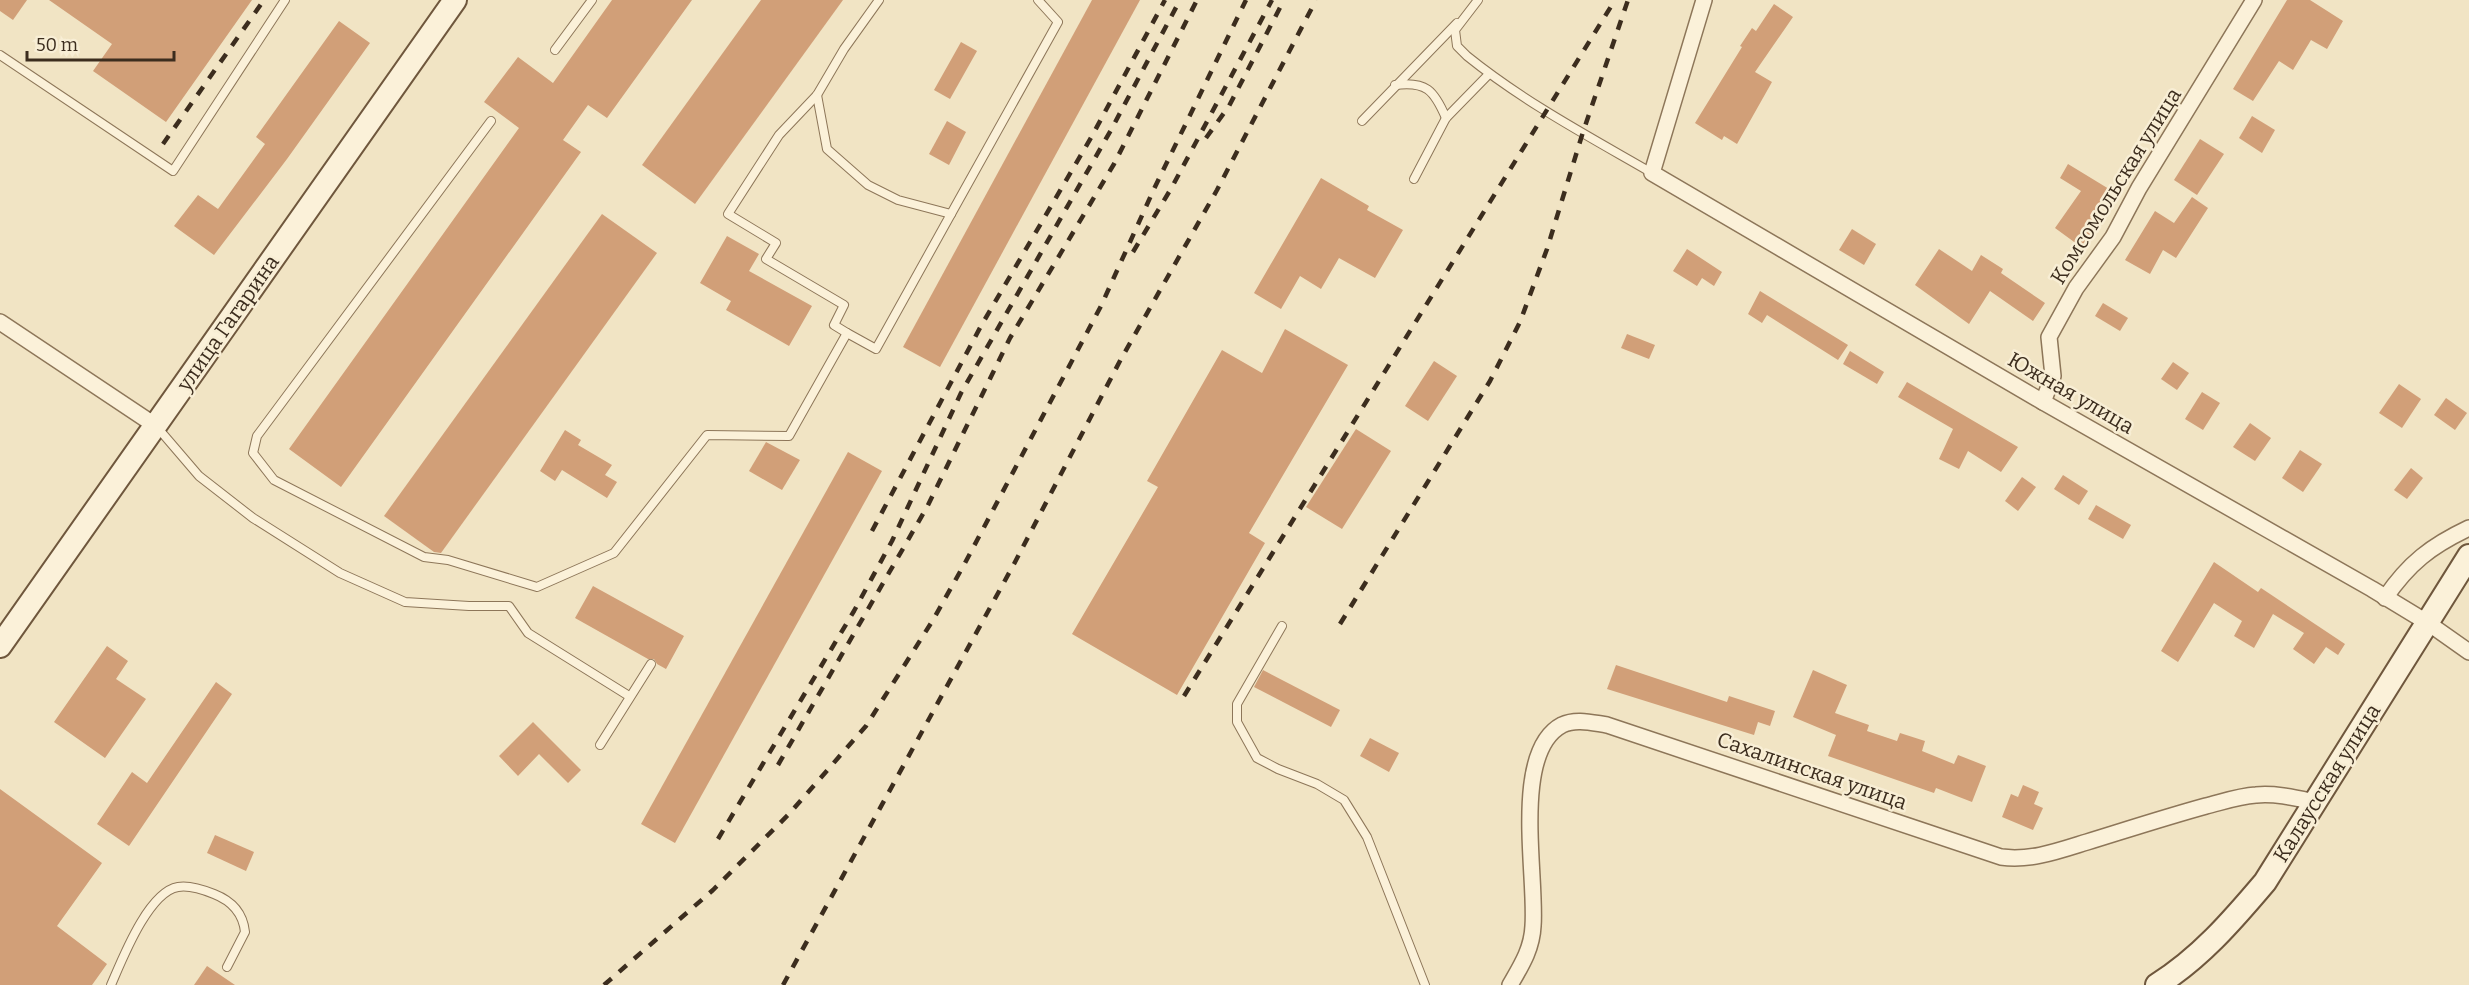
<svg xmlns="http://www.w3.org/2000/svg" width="2469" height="985" viewBox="0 0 2469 985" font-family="Bitter,serif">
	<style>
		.building { fill: #d19f78 }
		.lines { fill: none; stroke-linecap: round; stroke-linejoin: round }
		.lane-casing { stroke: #8d7659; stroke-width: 10 }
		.street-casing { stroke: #8d7659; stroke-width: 18 }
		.secondary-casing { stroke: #6f573d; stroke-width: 26 }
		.lane { stroke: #fbf1d9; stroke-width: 8 }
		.street { stroke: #fbf1d9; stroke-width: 15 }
		.secondary { stroke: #fbf1d9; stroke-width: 22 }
		.rail { stroke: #3c2d1e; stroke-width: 4.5; stroke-dasharray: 10 10; stroke-linecap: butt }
		.labels { text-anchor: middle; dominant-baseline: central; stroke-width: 5; stroke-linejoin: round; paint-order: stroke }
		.street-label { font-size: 21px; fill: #3c2d1e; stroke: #f8eed5 }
	</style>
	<rect width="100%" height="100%" fill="#f1e4c4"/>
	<!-- building -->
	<g class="building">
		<polygon points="0,0 27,0 13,20 0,11"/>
		<polygon points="49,0 252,0 166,122 93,71 112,44"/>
		<polygon points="612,0 692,0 607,118 588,105 563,140 581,152 341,487 289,449 519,128 484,102 518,57 553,83"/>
		<polygon points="761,0 843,0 695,204 642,165"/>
		<polygon points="1092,0 1140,0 940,367 903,347"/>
		<polygon points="2287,0 2310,0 2343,21 2327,49 2311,40 2293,70 2279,61 2253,101 2233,89"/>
		<polygon points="1774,4 1793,17 1755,72 1772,82 1737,144 1724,136 1722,140 1695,123 1742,47 1740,46 1752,28 1756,31"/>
		<polygon points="339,21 370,43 287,159 214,255 174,226 198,195 218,209 265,144 256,137"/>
		<polygon points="961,42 977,51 950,99 934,90"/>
		<polygon points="2252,116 2275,130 2262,153 2239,138"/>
		<polygon points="947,121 966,132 949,165 929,154"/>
		<polygon points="2200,139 2224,154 2197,195 2174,180"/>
		<polygon points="2068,164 2109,189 2090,218 2098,223 2081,247 2055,228 2081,191 2060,178"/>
		<polygon points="1321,178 1369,206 1367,210 1403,230 1375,278 1339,258 1321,289 1300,276 1281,309 1254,293"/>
		<polygon points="2192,197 2208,208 2176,258 2163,250 2150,274 2125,260 2155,211 2174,223"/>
		<polygon points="602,214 657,253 441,553 434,552 384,516"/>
		<polygon points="1852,229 1876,244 1864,265 1839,250"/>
		<polygon points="727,236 759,254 749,271 812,306 789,346 726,310 731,301 700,283"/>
		<polygon points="1687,249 1722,272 1714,286 1702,278 1697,286 1673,271"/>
		<polygon points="1939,249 1972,271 1981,255 2003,269 2001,273 2045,303 2033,321 1990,291 1969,324 1915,285"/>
		<polygon points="1760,291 1848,345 1838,360 1767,315 1762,323 1748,314"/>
		<polygon points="2103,303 2128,318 2120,331 2095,316"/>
		<polygon points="1285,329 1348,365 1249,533 1265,543 1177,695 1072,634 1158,487 1147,481 1222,350 1262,373"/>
		<polygon points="1627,334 1655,345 1649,359 1621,348"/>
		<polygon points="1850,351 1884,372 1877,384 1843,364"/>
		<polygon points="1434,361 1457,376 1428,421 1405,406"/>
		<polygon points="2173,362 2189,373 2177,390 2161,379"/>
		<polygon points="1907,382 2018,447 2001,472 1968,451 1959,469 1939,459 1953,429 1898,397"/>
		<polygon points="2399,384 2421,399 2402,428 2379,413"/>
		<polygon points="2202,392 2220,403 2203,430 2185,419"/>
		<polygon points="2446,398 2467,413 2455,430 2434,415"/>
		<polygon points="2250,423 2271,438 2255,461 2233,447"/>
		<polygon points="1356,429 1391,451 1342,529 1306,507"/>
		<polygon points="565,430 581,440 578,445 612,465 605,475 617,482 607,498 562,470 555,481 540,471"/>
		<polygon points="766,442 800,460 782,490 749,471"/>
		<polygon points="2300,450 2322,464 2303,492 2282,478"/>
		<polygon points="848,452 882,471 675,843 641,824"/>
		<polygon points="2411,468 2423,478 2407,499 2394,490"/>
		<polygon points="2063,475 2088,491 2079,505 2054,489"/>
		<polygon points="2022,477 2036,487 2018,511 2005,501"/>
		<polygon points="2096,505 2131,525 2123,539 2088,519"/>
		<polygon points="2214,562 2258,592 2261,588 2345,644 2338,655 2326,647 2314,664 2293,649 2304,633 2273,614 2254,648 2234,636 2242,621 2214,603 2178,662 2161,651"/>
		<polygon points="593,586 684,636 666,669 657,664 654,659 648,659 575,618"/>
		<polygon points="107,646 128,661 116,679 146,699 105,758 54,722"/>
		<polygon points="1616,665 1727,702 1729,696 1775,711 1770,726 1758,722 1754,735 1607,689"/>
		<polygon points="1263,670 1340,710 1331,727 1254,687"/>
		<polygon points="1813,670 1847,685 1835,713 1869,725 1867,731 1897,741 1900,733 1925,741 1922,751 1954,764 1958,755 1986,766 1972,802 1936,788 1934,793 1828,756 1836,735 1793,717"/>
		<polygon points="216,682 232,694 129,846 97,824 132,772 147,783"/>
		<polygon points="533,722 581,770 568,783 539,754 518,776 499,756"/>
		<polygon points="1370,738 1399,753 1389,772 1360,756"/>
		<polygon points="2023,785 2039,792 2034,804 2043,808 2033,830 2002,817 2011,794 2018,797"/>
		<polygon points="0,789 102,863 57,926 107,964 92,985 0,985"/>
		<polygon points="215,835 254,852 246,871 207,853"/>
		<polygon points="207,966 235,985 194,985"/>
	</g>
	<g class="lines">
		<defs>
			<g id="lane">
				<path d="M1478 0 1455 30 1457 46 1467 56C1524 102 1588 136 1652 173"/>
				<polyline points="555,50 592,0"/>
				<polyline points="0,55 173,171 285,0"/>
				<path d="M1395 85C1426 81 1434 90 1446 118"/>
				<polyline points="491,121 257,436 253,453 274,480 424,557 448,560 537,587 614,553 707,435 789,436 847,333 876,349 951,214 898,200 868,185 827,149 817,95"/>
				<polyline points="1362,121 1457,23"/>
				<polyline points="1414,179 1446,118 1489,74"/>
				<polyline points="951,214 1058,22 1038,0"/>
				<polyline points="847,333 834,325 844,305 766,259 776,243 728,214 779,135 817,95 844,49 879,0"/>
				<polyline points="157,427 199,476 253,518 340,573 405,602 469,606 509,606 528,633 629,696"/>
				<polyline points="1282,626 1237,704 1237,722 1257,758 1278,769 1317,784 1344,800 1367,837 1425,985"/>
				<polyline points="600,745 651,664"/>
				<path d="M111 985C122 960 148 892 178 887 189 885 204 890 214 894 232 901 243 913 245 932L227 967"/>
			</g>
			<g id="street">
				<polyline points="1704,0 1652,173 2043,402 2372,589 2428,623 2469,652"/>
				<polyline points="0,322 156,426"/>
				<polyline points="2043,402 2053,376 2049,337 2076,288 2113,237 2139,188 2254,0"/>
				<path d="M2385 598C2409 563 2431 546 2469 528"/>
				<path d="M1510 985C1521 966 1532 949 1533 926 1537 877 1511 752 1562 725 1576 718 1593 723 1607 725L2001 857C2031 861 2058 851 2087 842 2126 830 2166 817 2206 806 2222 802 2239 796 2256 795 2275 793 2296 798 2315 802"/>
			</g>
			<g id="secondary">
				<polyline points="0,646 455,0"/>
				<path d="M2157 985C2200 958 2232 921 2265 882L2469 556"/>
			</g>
		</defs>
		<!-- lane casing -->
		<use href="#lane" class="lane-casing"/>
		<!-- street casing -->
		<use href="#street" class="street-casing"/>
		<!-- secondary casing -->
		<use href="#secondary" class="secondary-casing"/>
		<!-- lane -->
		<use href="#lane" class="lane"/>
		<!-- street -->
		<use href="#street" class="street"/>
		<!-- secondary -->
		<use href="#secondary" class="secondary"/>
		<!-- rail -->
		<g class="rail">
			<polyline points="1206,138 1229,106 1284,0"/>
			<polyline points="163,144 264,0"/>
			<polyline points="1133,252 1172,187 1272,0"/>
			<polyline points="872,531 981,326 1092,136 1165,0"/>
			<polyline points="1340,624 1490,381 1520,322 1547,249 1583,132 1628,0"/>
			<polyline points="1184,696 1615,0"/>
			<polyline points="778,765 927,507 1010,338 1114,164 1197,0"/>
			<polyline points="718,839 854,611 892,541 961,393 1111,130 1180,0"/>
			<polyline points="604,985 713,890 789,814 866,726 933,620 965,563 1101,306 1154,189 1246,0"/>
			<polyline points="783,985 1014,564 1121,359 1217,190 1316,0"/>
		</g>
	</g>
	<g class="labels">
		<!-- street labels -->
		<g class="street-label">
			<text transform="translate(2116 186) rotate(-58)">Комсомольская улица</text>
			<text transform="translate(228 323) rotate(-55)">улица Гагарина</text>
			<text transform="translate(2071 393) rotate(30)">Южная улица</text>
			<text transform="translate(1812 771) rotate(19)">Сахалинская улица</text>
			<text transform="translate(2327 783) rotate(-58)">Калаусская улица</text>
		</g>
	</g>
	<!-- scale -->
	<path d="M27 51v9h147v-9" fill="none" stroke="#3c2d1e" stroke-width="3"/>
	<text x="36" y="51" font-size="18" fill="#3c2d1e" stroke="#f8eed5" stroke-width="4.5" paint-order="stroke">50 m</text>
</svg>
